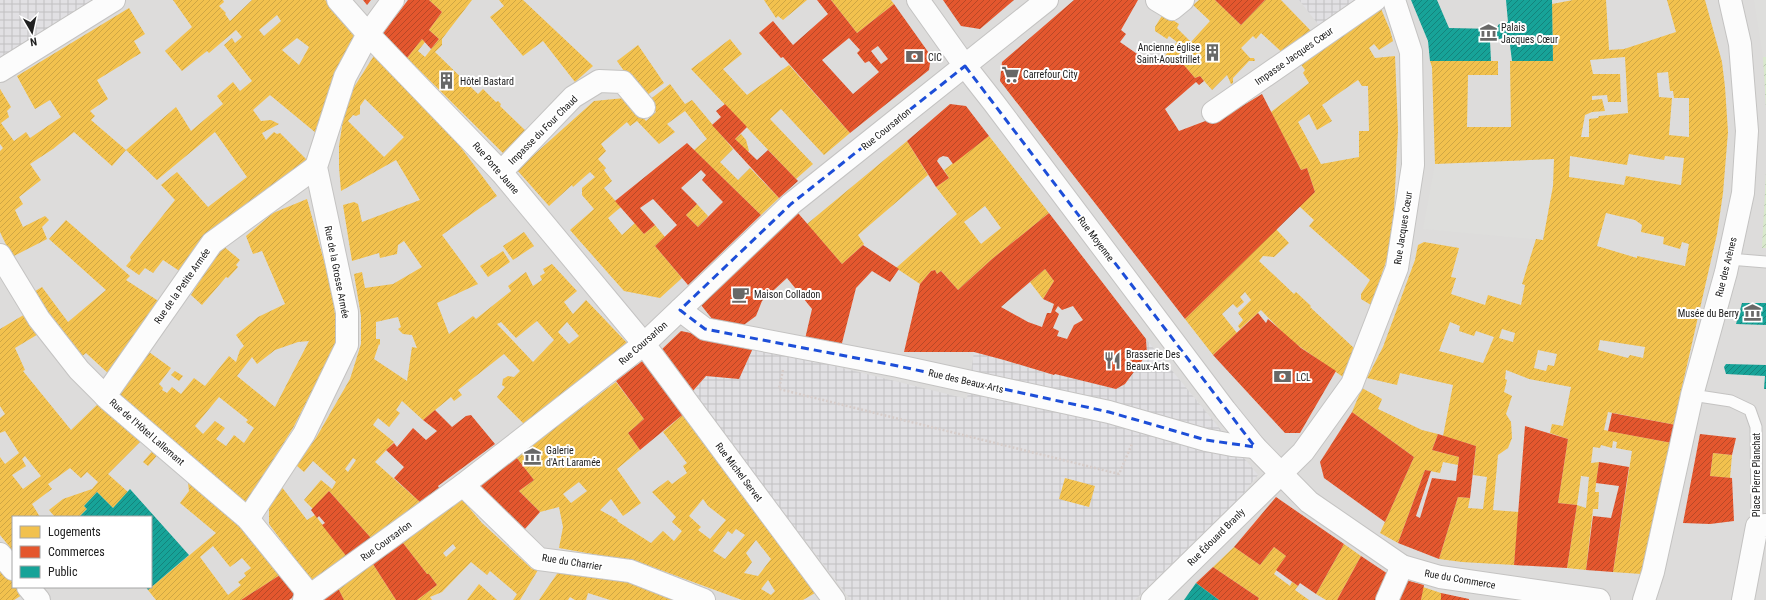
<svg xmlns="http://www.w3.org/2000/svg" width="1766" height="600" viewBox="0 0 1766 600" font-family="'Roboto Condensed',sans-serif">
	<style>
		.residential { fill: #dddcdb; fill-rule: evenodd }
		.garden { fill: url(#garden-furrows) }
		.parking { fill: #dededc }
		.plaza { fill: url(#plaza-grid) }
		.homes { fill: url(#homes-hatch); fill-rule: evenodd }
		.shops { fill: url(#shops-hatch); fill-rule: evenodd }
		.public { fill: url(#public-hatch) }
		.lines { fill: none; stroke-linecap: round; stroke-linejoin: round }
		.lane-casing { stroke: #c4c3c2; stroke-width: 13 }
		.street-casing { stroke: #c4c3c2; stroke-width: 24 }
		.path { stroke: #d6ccc9; stroke-width: 2.5; stroke-dasharray: 2 2; stroke-linecap: butt }
		.lane { stroke: #fcfcfc; stroke-width: 11 }
		.street { stroke: #fcfcfc; stroke-width: 22 }
		.marked { fill: none; stroke: #1d4ed8; stroke-width: 3; stroke-dasharray: 8 5; stroke-linejoin: round }
		.labels { text-anchor: middle; dominant-baseline: central; stroke-width: 4; stroke-linejoin: round; paint-order: stroke }
		.poi-label { font-size: 10px; fill: #202020; stroke: #fff; text-anchor: start }
		.street-label { font-size: 10px; fill: #202020; stroke: #fff }
	</style>
	<defs>
		<pattern id="garden-furrows" width="10" height="10" patternUnits="userSpaceOnUse"><rect width="10" height="10" fill="#d8e8cc"/><path d="M-1 1l2-2M0 10L10 0M9 11l2-2" fill="none" stroke="#b9c7af"/></pattern>
		<pattern id="plaza-grid" width="8" height="8" patternUnits="userSpaceOnUse"><rect width="8" height="8" fill="#e1e0e3"/><path d="M0 4h8M4 0v8" fill="none" stroke="#c1c0c2"/></pattern>
		<pattern id="homes-hatch" width="6" height="6" patternUnits="userSpaceOnUse"><rect width="6" height="6" fill="#f2c14e"/><path d="M-1 1l2-2M0 6l6-6M5 7l2-2" fill="none" stroke="#cfa644"/></pattern>
		<pattern id="shops-hatch" width="6" height="6" patternUnits="userSpaceOnUse"><rect width="6" height="6" fill="#e4572e"/><path d="M-1 1l2-2M0 6l6-6M5 7l2-2" fill="none" stroke="#b84827"/></pattern>
		<pattern id="public-hatch" width="6" height="6" patternUnits="userSpaceOnUse"><rect width="6" height="6" fill="#17a398"/><path d="M-1 1l2-2M0 6l6-6M5 7l2-2" fill="none" stroke="#14847c"/></pattern>
	</defs>
	<rect width="100%" height="100%" fill="#eeedea"/>
	<!-- residential -->
	<path class="residential" d="M0 0H1766V600H0ZM13 517H151V587H13Z"/>
	<!-- garden -->
	<g class="garden">
		<polygon points="1763,57 1766,57 1766,109"/>
		<polygon points="1766,172 1766,248 1762,248"/>
	</g>
	<!-- parking -->
	<g class="parking">
		<polygon points="1754,0 1766,0 1766,57 1763,57"/>
		<polygon points="1554,159 1553,186 1543,240 1423,229 1435,164"/>
	</g>
	<!-- plaza -->
	<g class="plaza">
		<polygon points="0,0 125,0 0,78"/>
		<polygon points="1299,0 1375,0 1326,34"/>
		<polygon points="1146,339 1258,475 1243,494 1135,600 851,600 692,394 706,376 739,378 754,346 967,399 974,352 1004,360 1053,375 1147,354"/>
	</g>
	<!-- homes -->
	<g class="homes">
		<path d="M173 0H223L224 2 219 6 226 13 225 14 230 21 252 0H325L361 35 342 58 328 112 316 133 270 95 253 110 261 121 271 120 279 124 262 133 266 140 274 132 277 134 280 133 308 161 184 274 163 260 153 273 145 268 139 275 126 266 131 260 130 257 175 200 161 185 177 172 208 207 247 177 215 132 157 180 126 150 176 107 191 131 223 104 217 96 233 82 240 91 252 81 224 45 232 38 235 43 242 37 236 30 209 53 207 51 182 71 165 51 192 27ZM277 15 281 21 264 36 259 30ZM297 38 309 47 299 65 282 50Z"/>
		<polygon points="429,0 472,0 442,39 442,45 435,52 478,94 483,89 496,102 498,101 501,104 500,106 527,132 505,155 407,58 422,39 425,42 418,51 425,57 439,39 429,30 442,12"/>
		<polygon points="499,0 523,0 593,66 575,82 543,41 523,56 490,17 504,6"/>
		<polygon points="764,0 807,0 783,20 778,16 776,18"/>
		<polygon points="831,0 891,0 894,4 857,33"/>
		<polygon points="1199,0 1215,0 1241,25 1265,0 1281,0 1312,32 1286,56 1261,33 1256,39 1253,36 1241,48 1250,58 1254,58 1255,61 1249,61 1233,78 1233,83 1231,84 1227,75 1212,90 1200,76 1195,78 1177,57 1169,66 1161,60 1177,42 1169,36 1167,39 1155,31 1155,27 1163,14 1179,24 1177,28 1191,42 1210,21 1193,5"/>
		<path d="M1573 0H1606L1609 50 1624 49 1676 32 1667 0H1705L1722 62 1725 87 1728 132 1723 193 1717 234 1677 409H1679L1676 425 1608 412 1604 430 1672 443 1641 574 1613 572 1632 451 1616 448 1617 442 1613 441 1612 448 1601 445 1600 448 1593 447 1591 463 1599 462 1595 492H1599L1598 509H1593L1586 570 1567 568 1577 505 1558 503 1568 439 1550 433 1552 424 1563 426 1571 387 1529 379 1506 370 1505 379 1507 380 1504 392 1512 396 1506 414 1511 422 1512 438 1508 448 1498 455 1493 510 1519 512 1514 565 1462 562 1439 559 1458 497 1470 498 1468 508 1483 509 1487 477 1473 475 1476 446 1443 436 1453 385 1400 373 1397 385 1367 378 1383 347 1415 260 1418 245 1424 242 1459 248 1451 277 1456 278 1451 294 1485 305 1488 295 1521 305 1525 285 1522 284 1536 239 1543 240 1553 186 1554 159 1435 164 1432 67 1430 61H1498V75H1468L1467 127H1511L1510 61H1553L1552 4ZM1625 57 1628 113 1599 116 1598 118 1589 119V137H1581L1585 115 1592 112 1605 111 1602 99 1592 100V96L1607 95 1608 102H1621L1620 74H1593L1590 60ZM1668 72 1670 91H1673L1674 98H1689V137L1669 135 1672 98 1659 97 1657 73ZM1629 154 1664 160 1665 156 1684 158 1681 185 1626 176 1624 185 1569 177 1570 156 1627 165ZM1606 213 1635 220 1642 225 1641 232 1664 237 1663 244 1680 249 1682 242 1689 244 1685 266 1637 256V258L1597 246ZM1450 322 1460 326 1459 331 1474 336 1476 331 1494 337 1483 363 1439 351ZM1502 329 1515 333 1513 342 1499 338ZM1600 340 1645 347 1643 358 1630 355 1628 358 1598 350ZM1538 350 1557 354 1554 366 1548 365 1546 371 1534 368ZM1581 476 1589 477 1586 508 1577 505Z"/>
		<path d="M1379 4 1390 30 1393 41 1379 50 1374 44 1369 48 1375 58 1395 56 1398 130 1394 210 1388 256 1371 305 1361 299V294L1370 280 1309 226 1314 220 1299 206 1315 192 1307 168 1301 170 1271 112 1309 83 1303 73 1305 70 1299 62ZM1358 80 1362 86H1368L1369 131H1359V157L1321 164 1298 122 1309 114 1317 130 1332 121 1322 105Z"/>
		<polygon points="129,8 145,34 134,41 141,53 97,80 108,99 90,111 95,116 91,120 126,150 112,166 74,132 53,149 30,164 41,180 19,197 23,204 15,210 23,227 45,216 49,220 42,227 47,239 12,257 0,232 0,151 3,148 0,144 0,89 11,107 7,111 9,117 1,123 14,141 26,132 30,138 61,117 50,100 35,109 17,76"/>
		<polygon points="730,39 742,54 723,69 747,95 789,65 850,133 824,155 781,109 770,119 813,164 796,179 691,69"/>
		<polygon points="638,45 664,83 643,98 617,61"/>
		<path d="M375 54 439 118 497 196 442 235 478 284 437 303 449 334 473 316 476 319 511 291 508 286 526 272 533 286 542 280 540 276 545 273 543 269 552 264 577 291 564 302 573 314 586 300 628 344 525 425 497 397 505 387 502 385 503 379 508 376 514 377 520 371 504 354 458 390 462 395 454 401 451 397 423 420 402 401 396 410 400 413 389 427 378 418 373 425 394 442 375 462 420 502 371 538 329 491 313 509 304 500 321 480 332 489 336 482 313 461 304 472 296 465 316 438 350 379 361 344V316L354 274 362 272 365 288 393 284 422 267 404 241 398 245 397 254 380 258 379 253 352 261 343 205 354 202 358 204 362 222 420 200 396 160 341 191 339 167V146L346 100ZM365 99 404 137 384 157 348 121 353 115 356 116 360 114V106ZM398 317 401 327 398 329 403 334 412 335 417 348 412 347 407 381 374 359 379 344 380 345V339H376V322ZM537 321 554 340 533 362 497 324 501 322 516 338ZM567 322 579 336 569 344 558 332ZM353 458 356 460 348 472 345 469Z"/>
		<polygon points="670,84 685,104 692,100 733,149 720,162 738,180 750,168 779,198 761,215 694,150 707,139 685,111 667,124 675,132 659,144 637,121 630,126 627,122 601,144 606,151 598,159 606,168 604,170 612,181 604,188 621,207 608,218 622,235 635,223 644,234 655,225 665,237 655,246 682,278 660,298 624,291 570,230 594,209 582,195 582,188 595,177 590,172 573,187 572,185 549,206 517,170 594,101 625,98 646,121 656,112 648,101"/>
		<polygon points="741,134 746,140 749,151 747,152 735,139"/>
		<path d="M989 136 1049 213 992 259 958 290 941 271 937 274 935 270 931 271 920 284 896 268 957 214 936 187 949 178 944 170ZM985 206 1001 228 981 244 964 222Z"/>
		<polygon points="907,141 928,175 858,235 864,244 842,264 807,224"/>
		<path d="M307 199 332 290 338 340 293 428 246 503 116 394 149 352 171 368 159 384 163 388 162 390 167 393 172 387 181 394 194 378 205 386 229 356 236 362 240 350 244 346 236 335 258 317 285 304 262 251 253 254 246 236 273 213ZM309 341 275 407 237 376 252 357 257 364 275 350 298 342ZM219 397 248 420 246 422 254 428 244 443 234 435 226 446 216 439 225 428 215 421 203 434 195 426Z"/>
		<polygon points="697,204 708,216 698,227 686,215"/>
		<polygon points="66,220 130,276 126,280 163,304 110,375 86,353 80,358 32,293 42,287 68,322 106,290 49,239"/>
		<polygon points="1276,229 1289,243 1274,257 1263,256 1259,261 1294,294 1296,292 1311,306 1310,307 1355,349 1343,377 1289,339 1261,310 1240,329 1238,326 1243,320 1238,313 1251,300 1245,292 1240,297 1244,302 1237,308 1233,304 1222,314 1237,333 1213,355 1185,319"/>
		<polygon points="524,232 534,246 513,260 503,246"/>
		<polygon points="222,245 240,260 236,265 238,267 228,278 226,277 202,305 191,295"/>
		<polygon points="503,251 510,262 488,277 480,266"/>
		<polygon points="1045,269 1054,281 1043,299 1030,282"/>
		<path d="M27 313 40 333 15 348 25 370 23 371 71 430 101 401 144 438 108 474 128 492 113 508 97 492 84 506 87 509 79 517H55L49 510 63 499 92 489 98 482 87 472 81 478 70 468 48 484 52 489 32 504 40 517H13V551L0 535V457L5 464 19 453 5 431 0 433V418L5 414 0 406V329ZM25 456 41 476 23 489 12 475 26 466 22 459Z"/>
		<polygon points="175,371 183,376 179,381 171,375"/>
		<path d="M616 382 644 419 628 433 640 450 617 469 641 503 623 516 611 499 600 510 618 520 617 521 651 543 663 531 674 541 682 531 672 522 676 517 652 492 668 480 672 484 687 473 683 466 687 463 663 432 686 412 820 590 803 600H742L636 561 603 557V556L559 548 563 527 559 507 540 512 519 491 534 480 516 457ZM579 482 587 491 571 503 563 494ZM703 499 708 506 726 520 710 539 698 530 701 527 689 516ZM736 529 745 535 725 559 713 551 728 531 732 534ZM756 540 771 559 758 576 744 573 752 562 746 553ZM768 580 775 591 771 595 761 589Z"/>
		<polygon points="1362,388 1382,399 1378,409 1422,430 1438,434 1432,450 1459,457 1458,465 1443,462 1440,473 1425,470 1398,543 1380,533 1414,457 1352,412"/>
		<polygon points="155,448 160,452 148,466 143,462"/>
		<polygon points="1713,453 1732,455 1730,478 1710,476"/>
		<polygon points="1065,478 1095,486 1089,507 1059,499"/>
		<path d="M192 479 235 516 283 573 241 600H156L148 590 216 533 180 503 189 491 188 483ZM213 546 230 567 242 558 251 568 244 573 246 576 238 582 241 585 228 595 200 557Z"/>
		<polygon points="281,486 307,520 315,515 347,557 311,580 269,524 269,504"/>
		<path d="M460 497 482 523 532 569 538 570 520 600H513L517 594 490 571 487 575 471 562 442 592 430 597 432 600H417L437 585 429 574H427L400 539ZM453 544 456 548 446 557 443 553Z"/>
		<polygon points="1344,544 1361,556 1337,600 1326,600 1316,594"/>
		<polygon points="1234,547 1260,565 1274,547 1286,556 1274,574 1290,586 1292,582 1298,586 1295,590 1309,600 1258,600 1259,598 1213,567"/>
		<polygon points="371,561 396,600 344,600 337,586"/>
		<polygon points="0,566 13,583 13,587 16,587 22,595 14,600 0,600"/>
		<polygon points="559,571 603,572 680,600 610,600 588,593 586,600 575,600 570,597 568,600 539,600"/>
		<polygon points="479,584 497,600 467,600"/>
		<polygon points="1423,587 1441,593 1441,600 1421,600"/>
	</g>
	<!-- shops -->
	<g class="shops">
		<polygon points="363,0 371,0 367,5"/>
		<polygon points="408,0 429,0 442,12 429,30 439,39 431,49 422,39 407,58 383,33"/>
		<path d="M817 0H831L857 33 894 4 931 56 929 70 850 133 783 57 781 58 759 33 773 21 793 45 828 14ZM849 38 860 50 857 53 865 63 869 61 879 72 853 94 822 60ZM878 46 888 59 881 64 871 51Z"/>
		<polygon points="943,0 1014,0 980,29 961,26"/>
		<polygon points="1074,0 1138,0 1121,30 1126,34 1120,42 1153,65 1158,58 1169,66 1177,57 1195,78 1200,76 1204,81 1199,85 1196,82 1165,109 1179,131 1237,109 1262,94 1301,170 1307,168 1315,192 1185,319 1000,81 1002,62"/>
		<polygon points="1215,0 1265,0 1241,25"/>
		<polygon points="725,104 747,127 735,139 757,160 768,150 798,181 779,198 712,125 721,117 716,111"/>
		<polygon points="950,104 966,106 989,136 953,164 948,157 943,156 939,158 937,161 949,178 936,187 907,141"/>
		<path d="M687 143 761 215 688 285 655 246 677 225 653 199 640 208 655 225 644 234 615 201ZM701 170 706 175 702 180 723 202 698 227 686 215 697 204 681 188Z"/>
		<polygon points="798,213 842,264 863,245 899,269 890,282 872,271 856,288 841,347 805,339 812,309 787,278 762,301 756,316 741,327 713,320 701,305 748,258"/>
		<path d="M1049 213 1146 339 1147 354 1125 384 1116 389 1055 374 1054 375 1004 360 974 352H904L920 284 931 271 935 270 937 274 941 271 958 290 992 259ZM1045 269 1054 281 1043 299 1054 304 1051 313H1047L1042 327 1028 322 1001 307ZM1058 306 1062 310 1073 306 1083 320 1074 325 1067 339 1057 336 1059 331 1053 328 1059 314 1055 311Z"/>
		<polygon points="1258,313 1266,323 1268,319 1301,348 1336,371 1300,433 1285,433 1213,355"/>
		<polygon points="681,331 754,346 739,379 706,376 692,392 659,352"/>
		<polygon points="645,359 686,412 640,450 628,433 644,419 616,381"/>
		<polygon points="435,410 452,427 466,416 471,415 495,444 438,486 439,488 420,502 394,478 404,467 386,450 394,443 397,447 413,428 426,440 437,431 423,420"/>
		<polygon points="1352,412 1414,457 1385,522 1324,478 1320,462"/>
		<polygon points="1612,413 1676,425 1672,443 1608,431"/>
		<polygon points="1525,426 1568,439 1558,503 1577,505 1567,568 1514,565"/>
		<polygon points="1438,434 1476,446 1470,498 1458,497 1439,559 1398,543 1425,470 1431,471 1416,516 1420,518 1432,478 1456,481 1459,457 1432,450"/>
		<polygon points="1700,434 1736,438 1732,455 1713,453 1710,476 1732,478 1734,521 1710,524 1683,523"/>
		<polygon points="516,457 534,480 519,491 540,512 524,530 475,486"/>
		<polygon points="1599,462 1629,467 1613,572 1586,570 1593,516 1611,518 1619,486 1596,483"/>
		<polygon points="329,491 371,538 347,557 322,525 325,523 319,516 317,518 311,510"/>
		<polygon points="1276,497 1344,544 1316,594 1300,583 1298,586 1276,570 1286,556 1274,547 1260,565 1234,547"/>
		<polygon points="400,539 427,574 429,574 437,585 417,600 396,600 371,561"/>
		<polygon points="1361,556 1391,576 1379,600 1337,600"/>
		<polygon points="1213,567 1259,598 1258,600 1219,600 1196,583"/>
		<polygon points="283,573 299,593 289,600 241,600"/>
		<polygon points="1402,579 1424,585 1421,600 1392,600"/>
		<polygon points="337,586 344,600 317,600"/>
		<polygon points="1441,593 1469,599 1469,600 1441,600"/>
	</g>
	<!-- public -->
	<g class="public">
		<polygon points="1411,0 1437,0 1449,28 1496,29 1499,24 1508,22 1506,0 1552,0 1553,61 1512,61 1509,37 1490,41 1491,61 1430,61 1428,41"/>
		<polygon points="1742,303 1766,303 1766,325 1736,324"/>
		<polygon points="1726,364 1766,365 1766,389 1764,389 1765,376 1726,374 1724,367"/>
		<polygon points="130,489 189,555 148,590 146,587 151,587 151,517 79,517 87,509 84,506 97,492 113,508"/>
		<polygon points="1196,583 1219,600 1184,600"/>
	</g>
	<g class="lines">
		<defs>
			<g id="lane">
				<polyline points="1729,259 1766,262"/>
				<polyline points="1692,395 1731,401 1750,410 1756,427 1757,526"/>
			</g>
			<g id="street">
				<polyline points="338,0 368,34 501,172 644,344 834,600"/>
				<polyline points="918,0 965,66 994,103 1225,410 1255,447 1309,502 1402,566 1440,577 1599,600"/>
				<polyline points="1157,0 1172,9 1183,0"/>
				<polyline points="0,71 114,0"/>
				<polyline points="1213,112 1375,0"/>
				<polyline points="501,172 573,97 599,81 623,82 644,107"/>
				<polyline points="0,255 39,319 79,370 109,400 248,519 304,588 307,600"/>
				<polyline points="680,310 705,329 898,366 1109,412 1206,440 1232,445 1255,447"/>
				<polyline points="105,396 212,243 316,167"/>
				<polyline points="463,485 539,559 630,571 704,600"/>
				<polyline points="248,519 304,434 347,345 347,312 316,167 345,77 368,34 393,0"/>
				<polyline points="0,554 13,569"/>
				<polyline points="28,587 39,600"/>
				<polyline points="304,600 463,485 644,344 791,204 1047,0"/>
				<polyline points="1152,600 1303,452 1352,384 1397,268 1413,165 1411,52 1394,0"/>
				<polyline points="1387,600 1402,566"/>
				<polyline points="1644,600 1653,572 1692,395 1726,272 1743,193 1747,131 1740,44 1730,0"/>
				<polyline points="1743,600 1757,526 1766,525"/>
			</g>
		</defs>
		<!-- lane casing -->
		<use href="#lane" class="lane-casing"/>
		<!-- street casing -->
		<use href="#street" class="street-casing"/>
		<!-- path -->
		<polyline class="path" points="783,370 779,389 1119,474 1132,444"/>
		<!-- lane -->
		<use href="#lane" class="lane"/>
		<!-- street -->
		<use href="#street" class="street"/>
	</g>
	<!-- marked area -->
	<path class="marked" d="M965 66 1255 447 1206 440 1109 412 898 366 705 329 680 310 791 204Z"/>
	<!-- icons -->
	<defs>
		<symbol id="museum-bare" viewBox="-9 -9 18 18"><path d="M0-6L6-3V-2H-6V-3ZM-5-1h2V3h-2ZM-1-1h2V3h-2ZM3-1h2V3H3ZM-6 4H6V6H-6Z" fill="#686867" stroke="#fff" stroke-width="2.5" paint-order="stroke"/></symbol>
		<symbol id="building-bare" viewBox="-9 -9 18 18"><path d="M-4-6H4V6H1V3H-1V6H-4ZM-2.5-4.3h1.7v1.8h-1.7ZM.8-4.3h1.7v1.8H.8ZM-2.5-1h1.7V.8h-1.7ZM.8-1h1.7V.8H.8Z" fill="#686867" stroke="#fff" stroke-width="2.5" paint-order="stroke"/></symbol>
		<symbol id="bank-bare" viewBox="-9 -9 18 18"><path d="M-6-4H6V4H-6ZM0-2.3a2.3 2.3 0 1 0 0 4.6a2.3 2.3 0 1 0 0-4.6Z" fill="#686867" stroke="#fff" stroke-width="2.5" paint-order="stroke"/></symbol>
		<symbol id="supermarket-bare" viewBox="-9 -9 18 18"><path d="M-6-5.5h2.5l.6 2H6L4.5 2H-2.5L-4.4-4H-6ZM-1.5 3.2a1.3 1.3 0 1 0 .1 0ZM3 3.2a1.3 1.3 0 1 0 .1 0Z" fill="#686867" stroke="#fff" stroke-width="2.5" paint-order="stroke"/></symbol>
		<symbol id="cafe-bare" viewBox="-9 -9 18 18"><path d="M-5.5-4.5H6V0H3Q3 3.5 0 3.5H-2.5Q-5.5 3.5-5.5 0ZM3-3.2v2h1.7v-2ZM-6 4.5H4V6H-6Z" fill="#686867" stroke="#fff" stroke-width="2.5" paint-order="stroke"/></symbol>
		<symbol id="restaurant-bare" viewBox="-9 -9 18 18"><path d="M-5-6h1v4h1v-4h1v4h1v-4h1v5L-1.5 .5V6h-2V.5L-5-1ZM5-6V6H3V1.5H1.5Q1.5-4 5-6Z" fill="#686867" stroke="#fff" stroke-width="2.5" paint-order="stroke"/></symbol>
	</defs>
	<g fill-rule="evenodd">
		<use href="#museum-bare" x="1476" y="20" width="25" height="25"/>
		<use href="#building-bare" x="1200" y="40" width="25" height="25"/>
		<use href="#bank-bare" x="902" y="44" width="25" height="25"/>
		<use href="#supermarket-bare" x="998" y="62" width="25" height="25"/>
		<use href="#building-bare" x="434" y="68" width="25" height="25"/>
		<use href="#cafe-bare" x="728" y="282" width="25" height="25"/>
		<use href="#museum-bare" x="1740" y="300" width="25" height="25"/>
		<use href="#restaurant-bare" x="1100" y="348" width="25" height="25"/>
		<use href="#bank-bare" x="1270" y="364" width="25" height="25"/>
		<use href="#museum-bare" x="520" y="444" width="25" height="25"/>
	</g>
	<g class="labels">
		<!-- poi labels -->
		<g class="poi-label">
			<text x="1501" y="27">Palais<tspan x="1501" dy="12">Jacques Cœur</tspan></text>
			<text x="1200" y="47" text-anchor="end">Ancienne église<tspan x="1200" dy="12">Saint-Aoustrillet</tspan></text>
			<text x="928" y="57">CIC</text>
			<text x="1023" y="74">Carrefour City</text>
			<text x="460" y="81">Hôtel Bastard</text>
			<text x="754" y="294">Maison Colladon</text>
			<text x="1739" y="313" text-anchor="end">Musée du Berry</text>
			<text x="1126" y="354">Brasserie Des<tspan x="1126" dy="12">Beaux-Arts</tspan></text>
			<text x="1296" y="377">LCL</text>
			<text x="546" y="450">Galerie<tspan x="546" dy="12">d'Art Laramée</tspan></text>
		</g>
		<!-- street labels -->
		<g class="street-label">
			<text transform="translate(1294 56) rotate(-35)">Impasse Jacques Cœur</text>
			<text transform="translate(886 129) rotate(-39)">Rue Coursarlon</text>
			<text transform="translate(543 130) rotate(-45)">Impasse du Four Chaud</text>
			<text transform="translate(496 168) rotate(49)">Rue Porte Jaune</text>
			<text transform="translate(1403 228) rotate(-81)">Rue Jacques Cœur</text>
			<text transform="translate(1096 239) rotate(53)">Rue Moyenne</text>
			<text transform="translate(1726 267) rotate(-76)">Rue des Arènes</text>
			<text transform="translate(337 272) rotate(79)">Rue de la Grosse Armée</text>
			<text transform="translate(182 286) rotate(-55)">Rue de la Petite Armée</text>
			<text transform="translate(643 343) rotate(-41)">Rue Coursarlon</text>
			<text transform="translate(966 381) rotate(13)">Rue des Beaux-Arts</text>
			<text transform="translate(147 432) rotate(41)">Rue de l'Hôtel Lallemant</text>
			<text transform="translate(739 472) rotate(53)">Rue Michel Servet</text>
			<text transform="translate(1756 475) rotate(-90)">Place Pierre Planchat</text>
			<text transform="translate(1216 537) rotate(-45)">Rue Édouard Branly</text>
			<text transform="translate(386 541) rotate(-36)">Rue Coursarlon</text>
			<text transform="translate(572 562) rotate(9)">Rue du Charrier</text>
			<text transform="translate(1460 579) rotate(10)">Rue du Commerce</text>
		</g>
	</g>
	<!-- legend -->
	<rect x="12" y="516" width="140" height="72" fill="#ffffff" stroke="#a6a6a6"/>
	<rect x="20" y="526" width="20" height="12" fill="#f2c14e" stroke="#a6a6a6"/>
	<text x="48" y="536" font-size="12" fill="#202020">Logements</text>
	<rect x="20" y="546" width="20" height="12" fill="#e4572e" stroke="#a6a6a6"/>
	<text x="48" y="556" font-size="12" fill="#202020">Commerces</text>
	<rect x="20" y="566" width="20" height="12" fill="#17a398" stroke="#a6a6a6"/>
	<text x="48" y="576" font-size="12" fill="#202020">Public</text>
	<!-- north arrow -->
	<g transform="translate(32 32) rotate(171)" stroke="#ffffff" stroke-width="3" paint-order="stroke">
	<path d="M0-3L7 15L0 10L-7 15Z" fill="#202020"/>
	<text y="-6" font-size="11" font-weight="bold" text-anchor="middle" fill="#202020">N</text>
	</g>
</svg>
